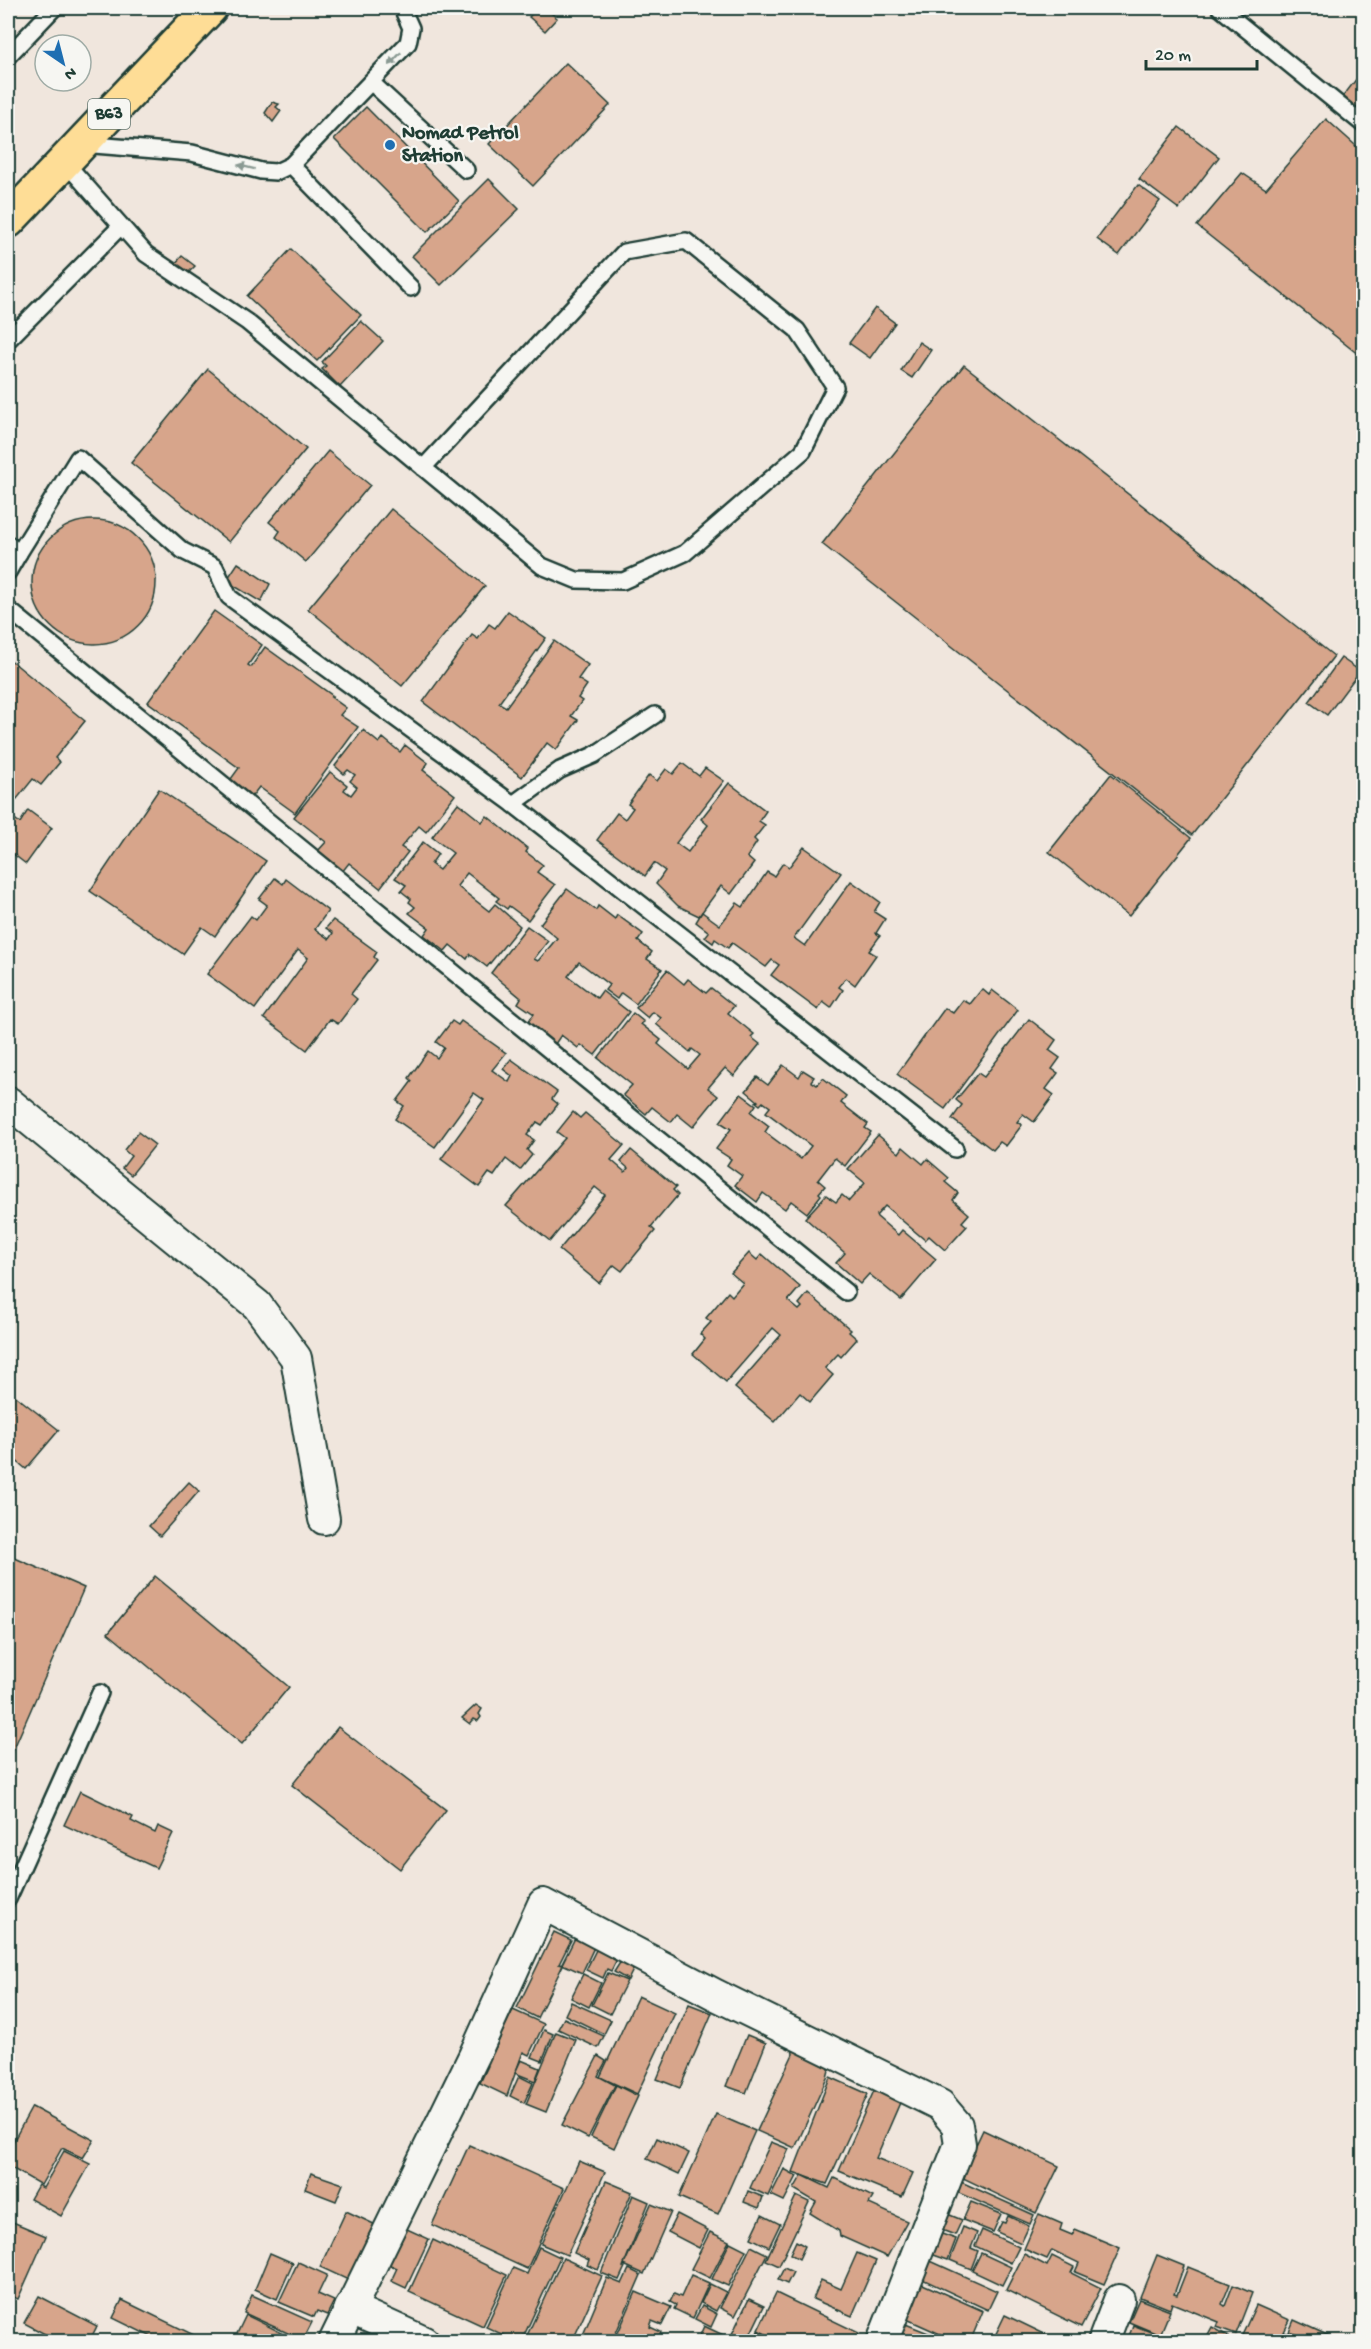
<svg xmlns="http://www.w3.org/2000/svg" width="1371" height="2349" viewBox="0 0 1371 2349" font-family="'Gochi Hand',sans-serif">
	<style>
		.building { fill: #d7a58b; stroke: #1f3d34; stroke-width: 1.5 }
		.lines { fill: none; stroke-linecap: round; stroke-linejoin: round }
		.lane-casing { stroke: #1f3d34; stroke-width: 20 }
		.street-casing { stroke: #1f3d34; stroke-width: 34 }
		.highway-casing { stroke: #1f3d34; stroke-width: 38 }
		.lane { stroke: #f6f6f2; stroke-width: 15 }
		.street { stroke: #f6f6f2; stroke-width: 30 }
		.highway { stroke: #fedd96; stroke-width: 33 }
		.oneway { fill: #8a9a93 }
		.poi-dot { fill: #1f6fb2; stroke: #f6f6f2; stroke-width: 2 }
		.labels { text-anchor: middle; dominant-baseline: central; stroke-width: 4.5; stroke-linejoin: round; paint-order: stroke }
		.shield { fill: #f6f6f2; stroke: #60746d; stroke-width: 1.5 }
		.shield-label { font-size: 18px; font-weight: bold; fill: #1f3d34 }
		.poi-label { font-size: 20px; font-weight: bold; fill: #1f3d34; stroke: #f6f6f2; text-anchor: start }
	</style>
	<rect width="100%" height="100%" fill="#f0e6dd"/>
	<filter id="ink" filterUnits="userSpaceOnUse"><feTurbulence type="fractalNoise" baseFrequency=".0167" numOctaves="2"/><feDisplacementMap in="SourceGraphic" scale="12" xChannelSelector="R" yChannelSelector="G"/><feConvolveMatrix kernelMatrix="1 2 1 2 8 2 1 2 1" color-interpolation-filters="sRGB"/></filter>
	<g filter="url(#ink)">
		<!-- building -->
		<g class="building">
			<polygon points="537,8 545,8 557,18 545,31 529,17"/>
			<polygon points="566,63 610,105 533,186 489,144"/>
			<polygon points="1364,69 1364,115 1341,99"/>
			<polygon points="272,102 279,104 276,107 281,111 273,122 265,113"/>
			<polygon points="366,107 459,201 427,232 334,139"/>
			<polygon points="1326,119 1364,153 1364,359 1197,226 1242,173 1266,189"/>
			<polygon points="1179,127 1219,157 1179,209 1139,179"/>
			<polygon points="489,179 519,209 441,285 412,256"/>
			<polygon points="1138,185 1160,201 1119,255 1097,239"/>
			<polygon points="291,249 361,315 317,361 247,296"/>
			<polygon points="182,256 195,266 186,275 174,265"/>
			<polygon points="875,308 895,323 870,358 849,343"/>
			<polygon points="361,321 383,341 340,387 322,369 326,366 322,362"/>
			<polygon points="919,342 931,350 912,378 901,371"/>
			<polygon points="964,365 1334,656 1192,835 822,544"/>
			<polygon points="208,369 306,449 229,542 131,463"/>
			<polygon points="328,451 370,485 306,562 276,537 280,531 269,522"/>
			<polygon points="391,509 485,586 402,686 308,609"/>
			<circle cx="94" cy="582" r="62"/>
			<polygon points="238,563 270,584 261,602 226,581"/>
			<polygon points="214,611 262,645 248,665 251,667 265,647 333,696 331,697 346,708 340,715 358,727 295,813 259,787 250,799 228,783 239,768 148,702"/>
			<polygon points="508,611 546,638 499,703 506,707 554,641 588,665 578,679 587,685 578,698 582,701 571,716 578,720 556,750 547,743 522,777 423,702 472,635 478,639 489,624 495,628"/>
			<polygon points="8,658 85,721 55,758 60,762 41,785 33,779 8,810"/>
			<polygon points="1341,658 1360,671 1327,715 1309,702"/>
			<polygon points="363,730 379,743 383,738 400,752 405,745 428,763 423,770 455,795 426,832 419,826 401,847 408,852 380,888 349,863 342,872 317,852 326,842 294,817 330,772 347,785 344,790 351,795 357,787 350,781 355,775 348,770 344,774 335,766"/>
			<polygon points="682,763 699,776 705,768 724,781 676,843 688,852 708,825 701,819 729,783 766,811 759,821 765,825 754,839 757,842 747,857 754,863 731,894 721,886 699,916 678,906 656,884 665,871 654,863 645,876 597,840 617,813 625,819 633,808 628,804 649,775 657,781 666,769 673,774"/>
			<polygon points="1111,774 1191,838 1129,916 1049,852"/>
			<polygon points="159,789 266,861 215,936 202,927 183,954 90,891"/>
			<polygon points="458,803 482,822 487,816 528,849 526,852 543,865 537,872 555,885 528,920 509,906 507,909 496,901 499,898 467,873 457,886 489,911 495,904 520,926 487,967 470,954 467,959 450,945 445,951 424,935 429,928 409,913 415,907 409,902 411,899 401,891 406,885 395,878 423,842 438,854 431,864 439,870 453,853 432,837"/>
			<polygon points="28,810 52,828 26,864 13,854 8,861 8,814 20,823"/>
			<polygon points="804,847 841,873 794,938 805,946 851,881 880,902 874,912 885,919 876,933 880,936 869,951 876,955 855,985 846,978 839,987 843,990 831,1008 823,1002 818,1010 771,975 779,965 772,960 766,967 732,943 728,948 715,939 713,943 705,937 709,932 696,922 702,912 720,925 737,903 743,907 767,872 774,876 783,863 789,867"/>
			<polygon points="275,878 283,884 286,879 328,911 315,929 329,939 333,933 326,928 333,920 377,952 374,957 377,960 351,994 357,999 338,1024 330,1019 307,1050 264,1018 308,958 298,950 255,1009 207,974 251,916 256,920 267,905 259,899"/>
			<polygon points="567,889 596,910 598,906 615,919 617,915 643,934 638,941 652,952 647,959 662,969 636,1004 621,993 617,999 605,990 609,985 579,962 568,976 597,998 602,991 629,1012 595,1055 581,1045 578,1048 561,1035 555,1044 527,1023 534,1014 518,1003 521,998 491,973 527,926 548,941 534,959 538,961 557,938 540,924"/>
			<polygon points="667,970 684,984 688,979 706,993 711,988 734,1006 728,1013 754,1034 751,1037 760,1044 734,1076 725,1068 708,1088 718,1096 693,1127 677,1114 671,1122 652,1107 646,1114 623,1095 632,1085 598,1058 633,1013 644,1022 641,1024 661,1040 658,1044 688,1069 700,1055 692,1049 690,1052 656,1024 661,1018 653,1012 648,1018 636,1008"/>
			<polygon points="982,989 989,995 992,990 1018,1010 945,1109 897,1074 945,1008 953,1013 963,1000 970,1004"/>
			<polygon points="1029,1019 1056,1040 1049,1050 1060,1058 1052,1069 1058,1073 1046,1089 1054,1095 1034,1122 1023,1114 1017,1122 1022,1125 1006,1146 1000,1142 993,1150 952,1119 962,1105 956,1100 978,1073 984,1077"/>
			<polygon points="452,1021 458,1025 461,1021 506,1053 492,1070 509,1082 512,1076 503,1069 511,1059 557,1092 552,1099 558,1104 542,1125 537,1122 527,1135 534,1140 527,1150 532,1155 520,1170 506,1159 494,1176 489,1173 479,1187 441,1159 484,1100 474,1093 435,1147 395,1119 404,1106 397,1101 412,1081 409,1078 428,1051 437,1058 444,1048 436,1042"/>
			<polygon points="783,1065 799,1077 803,1070 814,1077 811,1081 817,1085 823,1078 846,1096 841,1103 868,1124 865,1128 871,1132 845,1166 835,1158 818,1180 825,1186 819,1193 821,1195 807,1213 791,1201 785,1209 763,1193 757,1202 735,1185 742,1176 727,1165 731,1159 716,1149 731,1129 720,1122 741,1094 756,1105 751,1112 769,1126 765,1132 801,1159 811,1146 766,1112 770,1107 763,1102 760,1105 756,1102 758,1101 746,1091 757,1077 768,1085"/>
			<polygon points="573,1112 580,1118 585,1113 624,1145 611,1160 625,1172 628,1168 621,1162 631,1150 676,1187 673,1190 678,1195 651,1227 655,1231 622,1271 614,1265 599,1283 559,1250 605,1195 595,1187 550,1241 506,1206 565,1138 557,1132"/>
			<polygon points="138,1132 155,1145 131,1175 122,1168 131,1156 124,1150"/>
			<polygon points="878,1135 899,1153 903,1147 923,1164 927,1159 949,1178 945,1182 958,1193 953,1200 969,1214 962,1222 967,1226 945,1250 929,1236 925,1240 885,1206 876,1216 898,1235 902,1230 936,1259 901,1300 869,1274 860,1284 836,1263 845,1253 805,1218 826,1195 836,1202 842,1195 849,1201 865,1183 848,1169"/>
			<polygon points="749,1253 757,1260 762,1254 800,1287 788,1301 799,1310 802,1307 799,1304 808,1293 851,1330 849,1332 857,1339 841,1357 838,1354 825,1368 833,1375 810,1402 800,1393 775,1422 735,1388 781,1335 773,1328 726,1382 693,1354 705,1339 700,1334 711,1322 706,1318 728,1292 732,1296 743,1283 731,1273"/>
			<polygon points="8,1390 59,1430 26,1469 8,1454"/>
			<polygon points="189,1482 199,1491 160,1536 149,1526"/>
			<polygon points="8,1555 84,1588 8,1762"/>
			<polygon points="155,1576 289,1687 242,1744 108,1633"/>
			<polygon points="476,1705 482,1709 479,1714 481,1717 478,1721 474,1719 470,1724 462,1718"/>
			<polygon points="338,1727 446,1810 400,1869 292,1785"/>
			<polygon points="80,1791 133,1817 131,1821 155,1833 158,1826 173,1833 156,1868 64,1825"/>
			<polygon points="554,1932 571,1940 559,1964 563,1965 537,2018 517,2008"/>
			<polygon points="576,1936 595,1945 582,1973 562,1964"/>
			<polygon points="600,1942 617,1959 611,1971 607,1969 603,1978 586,1970"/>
			<polygon points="621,1961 634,1968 628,1980 614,1972"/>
			<polygon points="608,1973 627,1981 610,2014 592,2005"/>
			<polygon points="583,1974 601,1983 589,2007 571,1998"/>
			<polygon points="638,1996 675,2013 637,2094 600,2077"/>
			<polygon points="571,2002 611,2020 604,2034 565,2015"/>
			<polygon points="689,2004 712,2013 680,2088 657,2079"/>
			<polygon points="513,2010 544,2024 529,2055 523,2052 507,2096 480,2083 488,2066 483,2064 489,2052 493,2053 500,2038 496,2036 502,2024 505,2026"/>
			<polygon points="564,2018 604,2036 598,2048 558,2029"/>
			<polygon points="544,2030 553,2034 542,2061 532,2057"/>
			<polygon points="556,2032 576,2040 546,2112 526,2104"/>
			<polygon points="747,2035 766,2043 746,2093 726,2086"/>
			<polygon points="792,2049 830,2066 827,2078 795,2148 757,2131 793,2054"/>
			<polygon points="598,2056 606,2061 598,2076 615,2085 588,2138 562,2125"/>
			<polygon points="521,2060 540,2068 535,2081 515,2073"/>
			<polygon points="519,2076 533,2083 524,2103 510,2096"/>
			<polygon points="830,2077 868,2094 827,2184 793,2172"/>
			<polygon points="616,2085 638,2096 614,2148 591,2137"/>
			<polygon points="876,2086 902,2098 876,2158 913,2173 902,2197 839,2171"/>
			<polygon points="32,2107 94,2140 83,2158 62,2148 41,2185 8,2166 8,2151"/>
			<polygon points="716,2114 755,2131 718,2214 679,2197"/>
			<polygon points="983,2130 1059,2166 1036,2213 961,2177"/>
			<polygon points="657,2138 689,2153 679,2174 647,2159"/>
			<polygon points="771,2142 789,2149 768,2196 750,2188"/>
			<polygon points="469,2145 564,2188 527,2269 432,2225"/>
			<polygon points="64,2151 90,2164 61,2216 30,2199 38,2185 43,2188"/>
			<polygon points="579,2161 605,2172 567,2255 541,2244"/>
			<polygon points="784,2169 797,2176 784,2201 771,2195"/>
			<polygon points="311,2173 343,2184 336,2201 305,2189"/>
			<polygon points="802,2175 829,2188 834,2178 873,2197 869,2204 907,2221 887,2257 840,2236 839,2231 810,2213 816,2202 794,2189"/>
			<polygon points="606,2181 632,2192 598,2270 587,2265 589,2260 574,2253"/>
			<polygon points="959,2181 1034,2215 1030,2224 954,2191"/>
			<polygon points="748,2191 763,2197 759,2208 744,2202"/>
			<polygon points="633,2195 649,2202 623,2267 625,2267 619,2280 601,2273"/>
			<polygon points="796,2196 809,2202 779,2266 766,2260"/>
			<polygon points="971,2202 1001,2214 993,2232 963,2220"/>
			<polygon points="651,2204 671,2212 644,2274 624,2265"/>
			<polygon points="346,2211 378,2226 357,2284 320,2267"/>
			<polygon points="945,2213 962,2220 955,2235 939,2229"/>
			<polygon points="677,2214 708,2230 699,2248 668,2232"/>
			<polygon points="1039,2214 1062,2224 1060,2230 1072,2235 1075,2229 1120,2248 1104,2284 1075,2272 1079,2263 1052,2250 1047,2259 1024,2249"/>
			<polygon points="762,2215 780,2224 769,2247 751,2238"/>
			<polygon points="1008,2216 1029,2226 1021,2243 997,2232 1002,2222 1005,2223"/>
			<polygon points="8,2220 46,2236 18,2299 8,2295"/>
			<polygon points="396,2224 429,2239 406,2288 391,2281 397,2268 379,2260"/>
			<polygon points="963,2227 977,2233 971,2248 978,2251 971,2269 950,2260"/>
			<polygon points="982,2230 1019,2247 1011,2263 975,2246"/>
			<polygon points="710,2232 729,2241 710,2278 691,2269"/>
			<polygon points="936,2232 956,2239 948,2260 928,2253"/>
			<polygon points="433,2240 507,2275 483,2326 409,2292"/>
			<polygon points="796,2241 805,2246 799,2259 790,2254"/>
			<polygon points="730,2242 746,2250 728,2286 712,2279"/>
			<polygon points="751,2246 767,2254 735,2316 720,2308"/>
			<polygon points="539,2247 560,2257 521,2342 519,2342 486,2327 513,2268 527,2274"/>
			<polygon points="270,2253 293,2263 277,2299 255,2289"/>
			<polygon points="857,2253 876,2261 852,2316 813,2299 821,2280 841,2289"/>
			<polygon points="981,2253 1011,2267 1002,2285 972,2271"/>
			<polygon points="1024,2254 1047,2266 1052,2256 1074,2267 1071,2273 1101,2288 1081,2327 1006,2290"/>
			<polygon points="1157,2255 1184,2266 1174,2294 1177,2295 1188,2267 1230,2284 1222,2304 1225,2306 1233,2285 1252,2293 1236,2334 1217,2327 1219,2322 1172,2303 1170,2309 1140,2297"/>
			<polygon points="563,2258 602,2276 572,2342 524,2342"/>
			<polygon points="926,2259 997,2291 988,2310 918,2277"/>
			<polygon points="298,2262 327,2275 318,2294 334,2301 327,2315 317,2311 314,2317 279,2302"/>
			<polygon points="784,2268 793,2272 787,2284 778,2280"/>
			<polygon points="629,2269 641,2275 612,2342 580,2342 607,2278 622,2284"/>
			<polygon points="691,2275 709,2283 693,2318 674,2309 676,2305 670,2302 674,2294 681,2297"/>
			<polygon points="916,2281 983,2311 970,2342 958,2342 900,2316"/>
			<polygon points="710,2284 726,2292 716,2311 701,2303"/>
			<polygon points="636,2292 671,2307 662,2325 652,2321 650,2327 661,2332 656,2342 614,2342"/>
			<polygon points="776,2293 859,2333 854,2342 782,2342 758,2330"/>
			<polygon points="252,2295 312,2322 303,2340 244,2313"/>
			<polygon points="39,2296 97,2326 89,2342 60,2342 24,2323"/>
			<polygon points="749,2299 764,2306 747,2341 732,2334"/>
			<polygon points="1139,2299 1170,2311 1160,2335 1129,2322"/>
			<polygon points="122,2300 198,2337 196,2342 162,2342 113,2318"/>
			<polygon points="1256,2305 1290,2320 1284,2332 1295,2336 1293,2342 1239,2342"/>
			<polygon points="702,2306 717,2314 711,2327 695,2319"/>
			<polygon points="246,2315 288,2336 285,2342 233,2342"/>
			<polygon points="1005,2315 1061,2342 992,2342"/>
			<polygon points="1294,2320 1336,2339 1335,2342 1294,2342 1297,2335 1289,2332"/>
			<polygon points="903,2323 951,2342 895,2342"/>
			<polygon points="1133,2325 1171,2340 1127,2342"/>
			<polygon points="704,2326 738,2342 697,2342"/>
			<polygon points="1212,2327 1228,2336 1225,2342 1204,2342"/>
			<polygon points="758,2331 780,2342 753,2342"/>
		</g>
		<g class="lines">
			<defs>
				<g id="lane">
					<polyline points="1220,8 1364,125"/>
					<polyline points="8,56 54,8"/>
					<polyline points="372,83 466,170"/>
					<polyline points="82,144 192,153 261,171 276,172 291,165 408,43 411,28 402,8"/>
					<polyline points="64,161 146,254 247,322 542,566 576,580 623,581 685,553 803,451 835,387 797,330 686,241 624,252 423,468"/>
					<polyline points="291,165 411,288"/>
					<polyline points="8,340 121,226"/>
					<polyline points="8,544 19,553 78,458 183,551 215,567 229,597 513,804 955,1149"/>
					<polyline points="8,572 19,553"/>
					<polyline points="8,609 846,1292"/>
					<polyline points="513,804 560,770 594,755 655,715"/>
					<polyline points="8,1899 100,1693"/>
				</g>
				<g id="street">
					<polyline points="8,1102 257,1305 296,1358 324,1519"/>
					<polyline points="350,2308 424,2342"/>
					<polyline points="334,2342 474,2056 543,1904 716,1995 940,2105 957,2125 960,2144 882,2342"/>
					<polyline points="1103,2342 1119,2300"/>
				</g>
				<polyline id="highway" points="8,221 210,8"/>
			</defs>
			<!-- lane casing -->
			<use href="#lane" class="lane-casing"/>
			<!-- street casing -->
			<use href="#street" class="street-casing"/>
			<!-- highway casing -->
			<use href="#highway" class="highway-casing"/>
			<!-- lane -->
			<use href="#lane" class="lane"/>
			<!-- street -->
			<use href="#street" class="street"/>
			<!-- highway -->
			<use href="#highway" class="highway"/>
		</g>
		<!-- one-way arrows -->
		<defs><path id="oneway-solid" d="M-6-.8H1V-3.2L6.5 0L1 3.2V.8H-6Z" transform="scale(1.5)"/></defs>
		<g class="oneway">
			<use href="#oneway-solid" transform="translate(395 59) rotate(133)"/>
			<use href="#oneway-solid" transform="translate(246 167) rotate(-166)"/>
		</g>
	</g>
	<!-- markers -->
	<circle class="poi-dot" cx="390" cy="145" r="6"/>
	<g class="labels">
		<!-- shield labels -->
		<rect class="shield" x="88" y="99" width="42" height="30" rx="4.5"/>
		<g class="shield-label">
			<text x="109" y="114">B63</text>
		</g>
		<!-- poi labels -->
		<g class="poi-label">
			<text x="402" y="134">Nomad Petrol<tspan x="402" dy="23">Station</tspan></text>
		</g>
	</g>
	<!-- margin -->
	<rect width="1371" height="2349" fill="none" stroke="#f6f6f2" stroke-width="30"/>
	<rect x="15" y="15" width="1341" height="2319" fill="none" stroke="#1f3d34" stroke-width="2" filter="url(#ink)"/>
	<!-- north arrow -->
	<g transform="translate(63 63) rotate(145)"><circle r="28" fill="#f6f6f2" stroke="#a0aca6" stroke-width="1.5"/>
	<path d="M0-4.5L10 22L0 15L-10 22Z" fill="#1f6fb2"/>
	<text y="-9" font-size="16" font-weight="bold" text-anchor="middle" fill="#1f3d34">N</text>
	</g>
	<!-- scale -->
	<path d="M1146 60v9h111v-9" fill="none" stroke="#1f3d34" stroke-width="3"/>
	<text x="1155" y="60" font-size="18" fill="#1f3d34" stroke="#f6f6f2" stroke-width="4.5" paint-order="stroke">20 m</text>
</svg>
